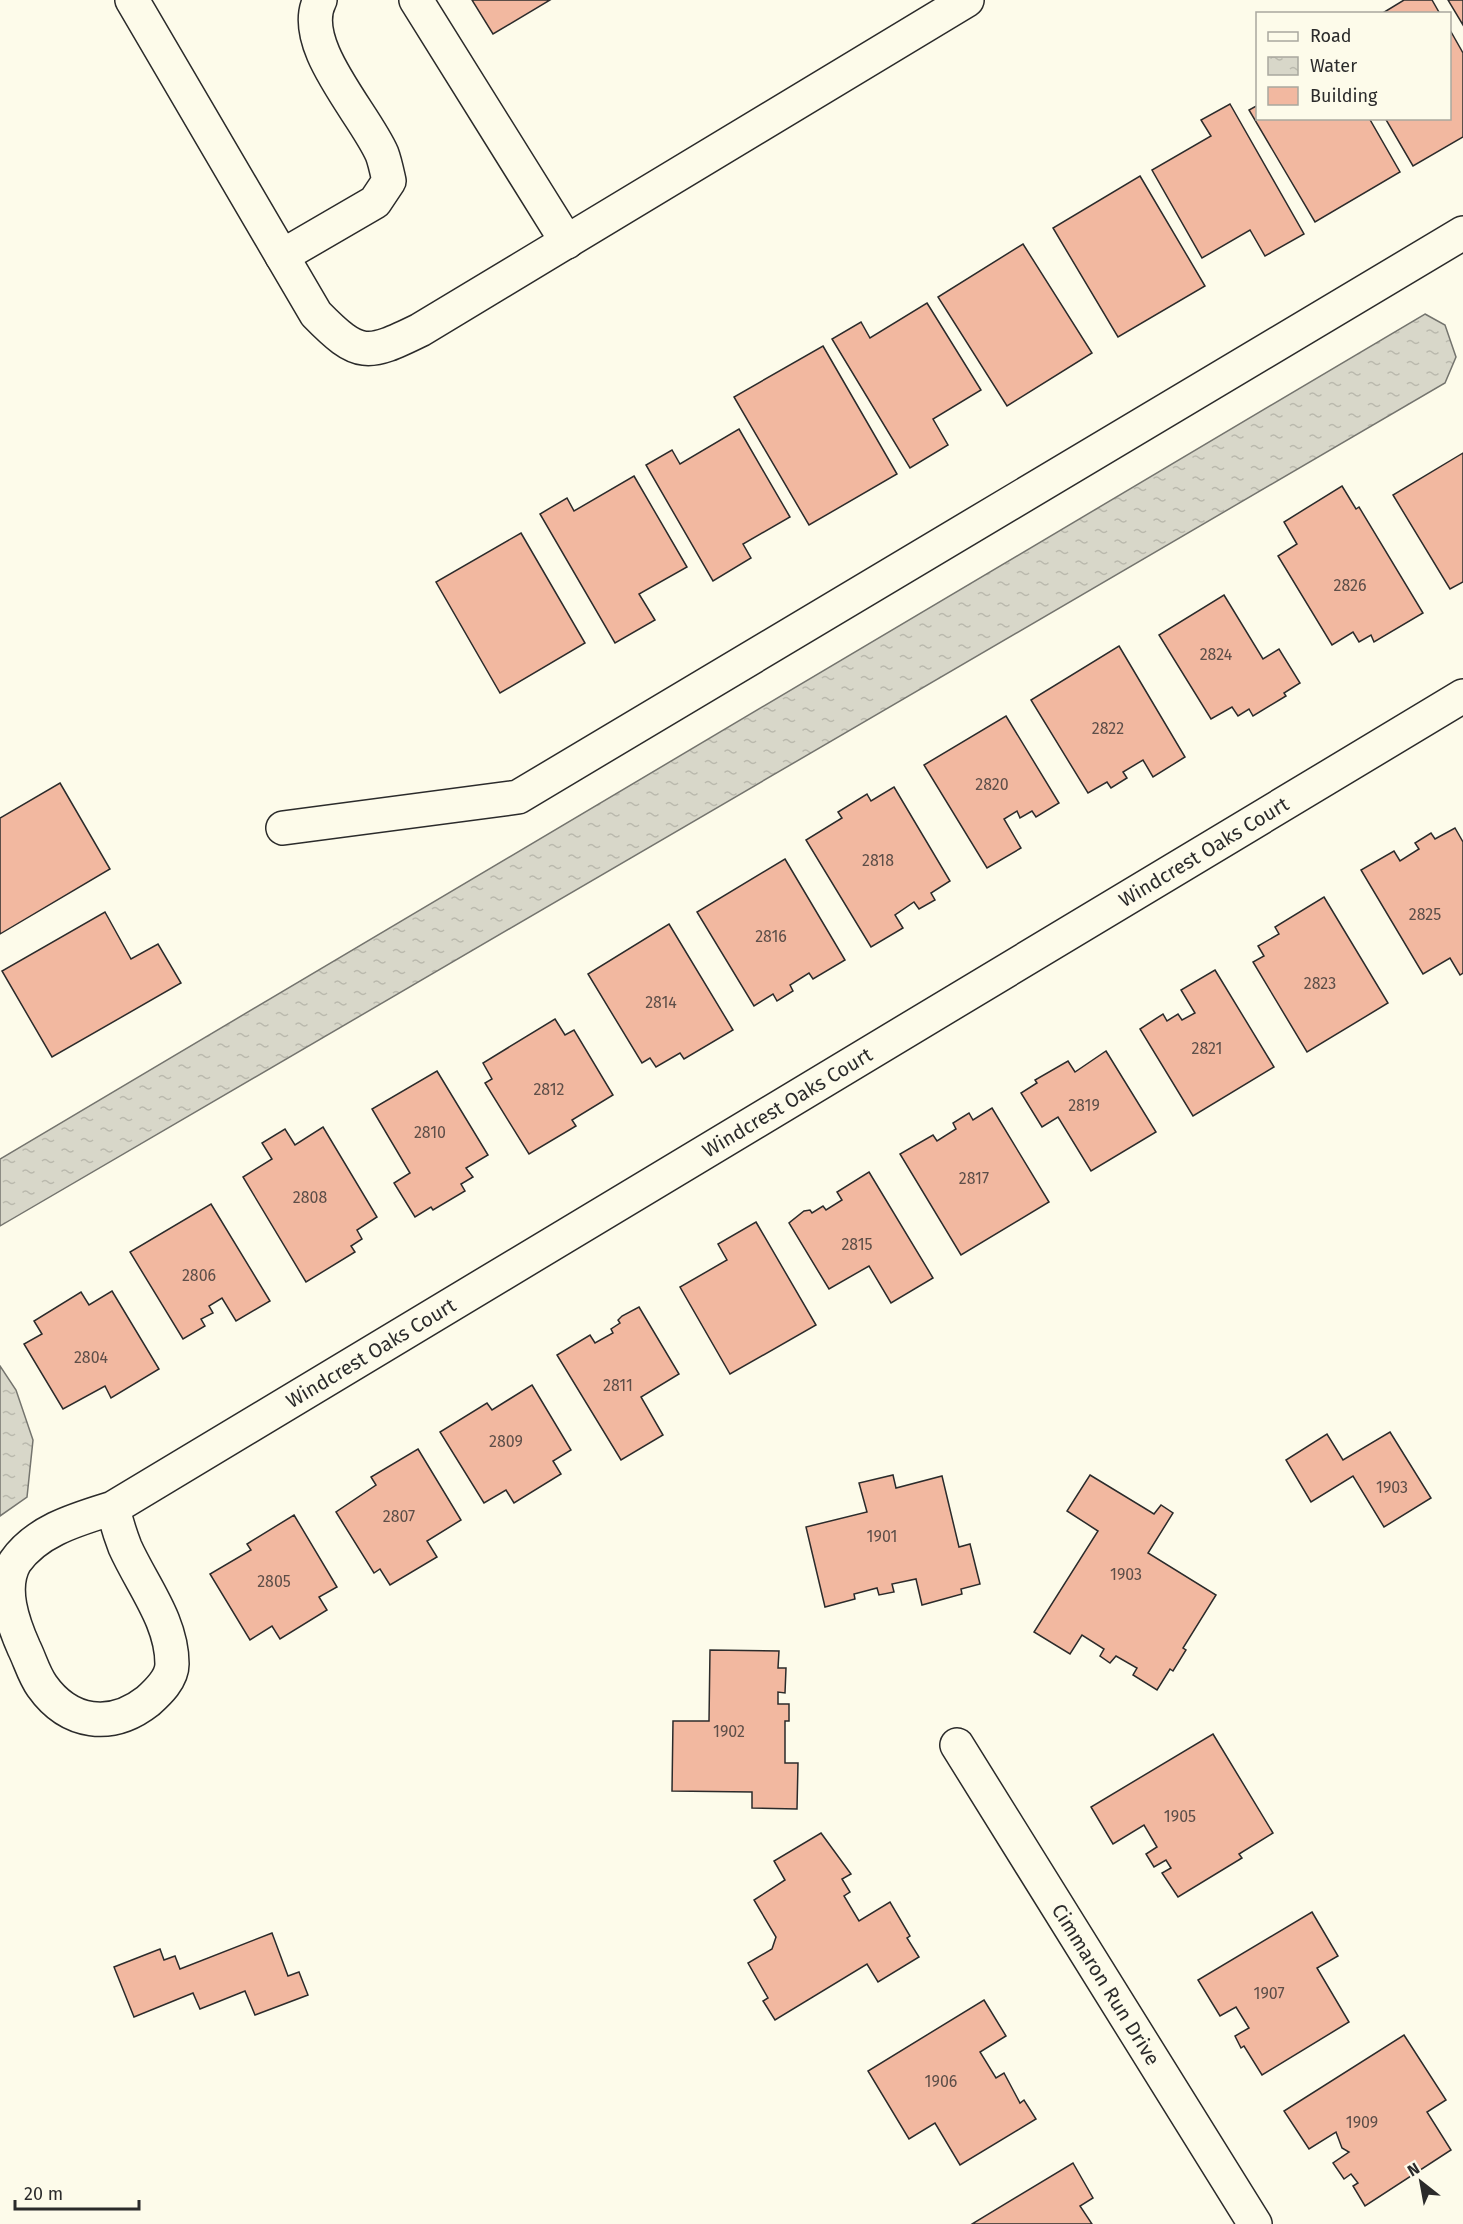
<svg xmlns="http://www.w3.org/2000/svg" width="1463" height="2224" viewBox="0 0 1463 2224" font-family="'Fira Sans',sans-serif">
	<style>
		.water { fill: url(#water-ripples); stroke: #74746e; stroke-width: 1.5 }
		.building { fill: #f2b8a0; stroke: #2b2b2b; stroke-width: 1.5 }
		.lines { fill: none; stroke-linecap: round; stroke-linejoin: round }
		.minor-casing { stroke: #2b2b2b; stroke-width: 36 }
		.minor { stroke: #fdfbea; stroke-width: 33 }
		.labels { text-anchor: middle; dominant-baseline: central; stroke-width: 4.5; stroke-linejoin: round; paint-order: stroke }
		.number-label { font-size: 16px; fill: #5d4e48 }
		.street-label { font-size: 20px; fill: #2b2b2b; stroke: #fdfbea }
	</style>
	<defs>
		<pattern id="water-ripples" width="26" height="14" patternUnits="userSpaceOnUse" patternTransform="scale(1.5)"><rect width="26" height="14" fill="#d8d7c9"/><path d="M2 4q2-2 4 0t4 0M15 11q2-2 4 0t4 0" fill="none" stroke="#bab9ad"/></pattern>
	</defs>
	<rect width="100%" height="100%" fill="#fdfbea"/>
	<!-- water -->
	<g class="water">
		<polygon points="1425,314 1445,325 1456,357 1445,383 0,1226 0,1159"/>
		<polygon points="0,1366 16,1390 33,1440 27,1497 0,1516"/>
	</g>
	<!-- building -->
	<g class="building">
		<polygon points="472,0 550,0 493,34"/>
		<polygon points="1404,0 1432,0 1440,14 1381,14"/>
		<polygon points="1448,0 1463,0 1463,25"/>
		<polygon points="1450,30 1463,53 1463,137 1413,166 1385,118 1450,118"/>
		<polygon points="1230,104 1304,234 1265,256 1250,230 1202,258 1152,170 1211,136 1201,120"/>
		<polygon points="1258,105 1258,118 1369,118 1400,172 1315,222 1249,110"/>
		<polygon points="1140,176 1205,286 1118,337 1053,228"/>
		<polygon points="1023,244 1092,353 1007,406 938,297"/>
		<polygon points="927,303 981,390 933,419 948,445 910,468 832,339 861,322 870,338"/>
		<polygon points="823,346 897,474 809,525 734,397"/>
		<polygon points="739,429 790,517 743,544 751,558 713,581 646,465 672,450 680,464"/>
		<polygon points="1463,453 1463,582 1450,589 1393,495"/>
		<polygon points="634,476 687,567 639,594 655,620 615,643 540,514 567,498 574,511"/>
		<polygon points="1342,486 1356,509 1359,507 1423,613 1374,642 1371,635 1359,642 1353,632 1332,645 1278,556 1297,544 1284,522"/>
		<polygon points="521,533 585,643 500,693 436,582"/>
		<polygon points="1224,595 1263,659 1279,649 1300,683 1284,693 1286,696 1253,716 1249,709 1238,716 1232,707 1211,719 1159,635"/>
		<polygon points="1119,646 1185,757 1153,777 1143,760 1123,772 1127,778 1111,788 1107,782 1088,793 1031,700"/>
		<polygon points="1006,716 1059,803 1036,817 1032,811 1020,818 1017,811 1004,819 1021,848 987,868 924,765"/>
		<polygon points="60,783 110,869 0,934 0,818"/>
		<polygon points="894,787 950,881 931,893 935,900 919,909 914,902 895,915 903,928 871,947 806,840 842,818 838,812 867,794 871,801"/>
		<polygon points="1455,828 1463,842 1463,973 1460,975 1450,958 1423,974 1361,870 1394,851 1400,861 1419,849 1415,843 1431,833 1435,839"/>
		<polygon points="785,859 845,960 813,979 809,973 790,985 793,991 777,1001 773,994 754,1006 697,912"/>
		<polygon points="1324,897 1388,1003 1307,1052 1253,962 1264,956 1258,946 1279,934 1275,927"/>
		<polygon points="105,912 131,959 158,944 181,983 52,1057 2,971"/>
		<polygon points="669,924 733,1030 684,1059 680,1053 656,1067 650,1058 642,1063 588,974"/>
		<polygon points="1215,970 1274,1067 1193,1116 1140,1029 1163,1014 1167,1021 1178,1014 1182,1020 1195,1013 1181,990"/>
		<polygon points="555,1019 565,1035 574,1030 613,1095 572,1120 576,1126 529,1154 485,1083 492,1079 483,1063"/>
		<polygon points="1106,1051 1156,1132 1091,1171 1058,1117 1042,1127 1021,1093 1037,1083 1035,1080 1068,1061 1075,1072"/>
		<polygon points="437,1071 488,1155 466,1168 473,1177 461,1184 465,1191 433,1210 431,1207 415,1217 394,1183 410,1173 372,1109"/>
		<polygon points="992,1108 1049,1202 961,1255 900,1154 933,1135 937,1141 956,1129 953,1123 969,1113 973,1120"/>
		<polygon points="323,1127 377,1217 357,1230 362,1239 351,1246 355,1252 306,1282 243,1177 272,1159 262,1143 285,1129 295,1145"/>
		<polygon points="869,1172 933,1278 891,1303 869,1266 829,1289 789,1223 804,1211 810,1210 812,1213 823,1206 826,1210 842,1200 837,1192"/>
		<polygon points="211,1204 270,1301 236,1321 222,1298 209,1306 213,1313 201,1319 205,1326 183,1339 130,1252"/>
		<polygon points="756,1222 816,1325 730,1374 680,1287 727,1260 718,1244"/>
		<polygon points="112,1291 159,1369 111,1398 105,1386 63,1409 24,1344 42,1334 34,1321 81,1292 89,1305"/>
		<polygon points="639,1307 679,1374 641,1397 663,1435 621,1460 557,1355 590,1335 595,1343 613,1333 611,1329 620,1323 618,1320 622,1316"/>
		<polygon points="532,1385 571,1450 553,1461 561,1474 514,1503 506,1490 484,1503 440,1432 487,1403 492,1410"/>
		<polygon points="1390,1432 1431,1498 1384,1527 1353,1476 1311,1502 1286,1460 1327,1434 1343,1460"/>
		<polygon points="418,1449 461,1520 427,1541 437,1557 390,1585 380,1569 374,1573 336,1512 376,1485 371,1477"/>
		<polygon points="893,1475 896,1488 942,1476 959,1547 970,1544 980,1584 961,1589 962,1594 922,1605 916,1579 892,1584 894,1592 879,1595 877,1588 854,1594 855,1599 825,1607 806,1527 867,1512 859,1483"/>
		<polygon points="1090,1475 1154,1514 1161,1505 1173,1513 1148,1553 1216,1595 1183,1648 1186,1650 1173,1671 1170,1669 1157,1690 1133,1675 1137,1668 1116,1656 1110,1663 1100,1656 1104,1649 1082,1635 1070,1654 1034,1632 1098,1531 1067,1511"/>
		<polygon points="294,1515 337,1587 319,1597 327,1610 280,1639 272,1626 250,1640 210,1574 251,1550 247,1544"/>
		<polygon points="710,1650 779,1651 778,1668 786,1668 785,1693 778,1692 778,1704 789,1704 789,1721 785,1721 785,1763 798,1763 797,1809 752,1808 752,1792 672,1791 673,1721 709,1721"/>
		<polygon points="1213,1734 1273,1833 1239,1854 1242,1858 1178,1897 1162,1873 1171,1868 1166,1860 1154,1867 1146,1854 1157,1847 1144,1825 1113,1844 1091,1807"/>
		<polygon points="821,1833 851,1874 842,1879 850,1892 844,1896 859,1921 890,1902 910,1936 907,1938 919,1957 878,1982 867,1964 775,2020 763,2001 768,1998 748,1963 772,1949 776,1937 754,1900 785,1880 774,1861"/>
		<polygon points="1312,1912 1338,1956 1317,1968 1349,2022 1262,2075 1244,2046 1241,2048 1235,2036 1249,2028 1236,2007 1220,2016 1198,1980"/>
		<polygon points="272,1933 288,1976 299,1972 308,1995 255,2015 245,1991 200,2009 193,1993 134,2017 114,1967 160,1949 164,1960 175,1956 180,1969"/>
		<polygon points="984,2000 1006,2036 980,2052 996,2078 1004,2073 1020,2103 1024,2100 1036,2119 960,2165 935,2123 909,2139 868,2071"/>
		<polygon points="1404,2035 1446,2100 1427,2112 1451,2150 1365,2206 1353,2186 1358,2183 1351,2174 1344,2179 1333,2163 1349,2152 1342,2148 1336,2132 1309,2149 1284,2111"/>
		<polygon points="1073,2163 1093,2198 1080,2206 1092,2224 972,2224"/>
	</g>
	<g class="lines">
		<defs>
			<g id="minor">
				<path d="M132 0 316 314C359 358 367 356 420 330L967 0"/>
				<polyline points="416,0 567,242"/>
				<path d="M282 256 375 202 389 181C387 172 385 162 382 154 365 114 297 44 320 0"/>
				<polyline points="283,828 518,797 1463,233"/>
				<path id="s1" d="M113 1508C116 1521 120 1534 125 1547 142 1585 172 1621 172 1664 172 1679 158 1692 148 1701 111 1730 69 1724 42 1686 34 1675 30 1660 24 1648 13 1623 0 1588 15 1562 37 1530 78 1519 113 1508L1463 696"/>
				<path id="s2" d="M957 1745 1255 2224"/>
			</g>
		</defs>
		<!-- minor casing -->
		<use href="#minor" class="minor-casing"/>
		<!-- minor -->
		<use href="#minor" class="minor"/>
	</g>
	<g class="labels">
		<!-- number labels -->
		<g class="number-label">
			<text x="1350" y="585">2826</text>
			<text x="1216" y="654">2824</text>
			<text x="1108" y="728">2822</text>
			<text x="992" y="784">2820</text>
			<text x="878" y="860">2818</text>
			<text x="1425" y="914">2825</text>
			<text x="771" y="936">2816</text>
			<text x="1320" y="983">2823</text>
			<text x="661" y="1002">2814</text>
			<text x="1207" y="1048">2821</text>
			<text x="549" y="1089">2812</text>
			<text x="1084" y="1105">2819</text>
			<text x="430" y="1132">2810</text>
			<text x="974" y="1178">2817</text>
			<text x="310" y="1197">2808</text>
			<text x="857" y="1244">2815</text>
			<text x="199" y="1275">2806</text>
			<text x="91" y="1357">2804</text>
			<text x="618" y="1385">2811</text>
			<text x="506" y="1441">2809</text>
			<text x="1392" y="1487">1903</text>
			<text x="399" y="1516">2807</text>
			<text x="882" y="1536">1901</text>
			<text x="1126" y="1574">1903</text>
			<text x="274" y="1581">2805</text>
			<text x="729" y="1731">1902</text>
			<text x="1180" y="1816">1905</text>
			<text x="1269" y="1993">1907</text>
			<text x="941" y="2081">1906</text>
			<text x="1362" y="2122">1909</text>
		</g>
		<!-- street labels -->
		<g class="street-label">
			<text stroke="none"><textPath href="#s1" startOffset="1854">Windcrest Oaks Court</textPath></text>
			<text stroke="none"><textPath href="#s1" startOffset="1368">Windcrest Oaks Court</textPath></text>
			<text stroke="none"><textPath href="#s1" startOffset="882">Windcrest Oaks Court</textPath></text>
			<text stroke="none"><textPath href="#s2" startOffset="282">Cimmaron Run Drive</textPath></text>
		</g>
	</g>
	<!-- legend -->
	<rect x="1256" y="12" width="195" height="108" fill="#fdfbea" stroke="#a9a89e" stroke-width="1.5"/>
	<rect x="1268" y="32" width="30" height="9" fill="#fdfbea" stroke="#a9a89e" stroke-width="1.5"/>
	<text x="1310" y="42" font-size="18" fill="#2b2b2b">Road</text>
	<rect x="1268" y="57" width="30" height="18" fill="url(#water-ripples)" stroke="#a9a89e" stroke-width="1.5"/>
	<text x="1310" y="72" font-size="18" fill="#2b2b2b">Water</text>
	<rect x="1268" y="87" width="30" height="18" fill="#f2b8a0" stroke="#a9a89e" stroke-width="1.5"/>
	<text x="1310" y="102" font-size="18" fill="#2b2b2b">Building</text>
	<!-- north arrow -->
	<g transform="translate(1421 2182) rotate(329)" stroke="#fdfbea" stroke-width="4.5" paint-order="stroke">
	<path d="M0-4.5L10 22L0 15L-10 22Z" fill="#2b2b2b"/>
	<text y="-9" font-size="16" font-weight="bold" text-anchor="middle" fill="#2b2b2b">N</text>
	</g>
	<!-- scale -->
	<path d="M15 2200v9h124v-9" fill="none" stroke="#2b2b2b" stroke-width="3"/>
	<text x="24" y="2200" font-size="18" fill="#2b2b2b" stroke="#fdfbea" stroke-width="4.5" paint-order="stroke">20 m</text>
</svg>
